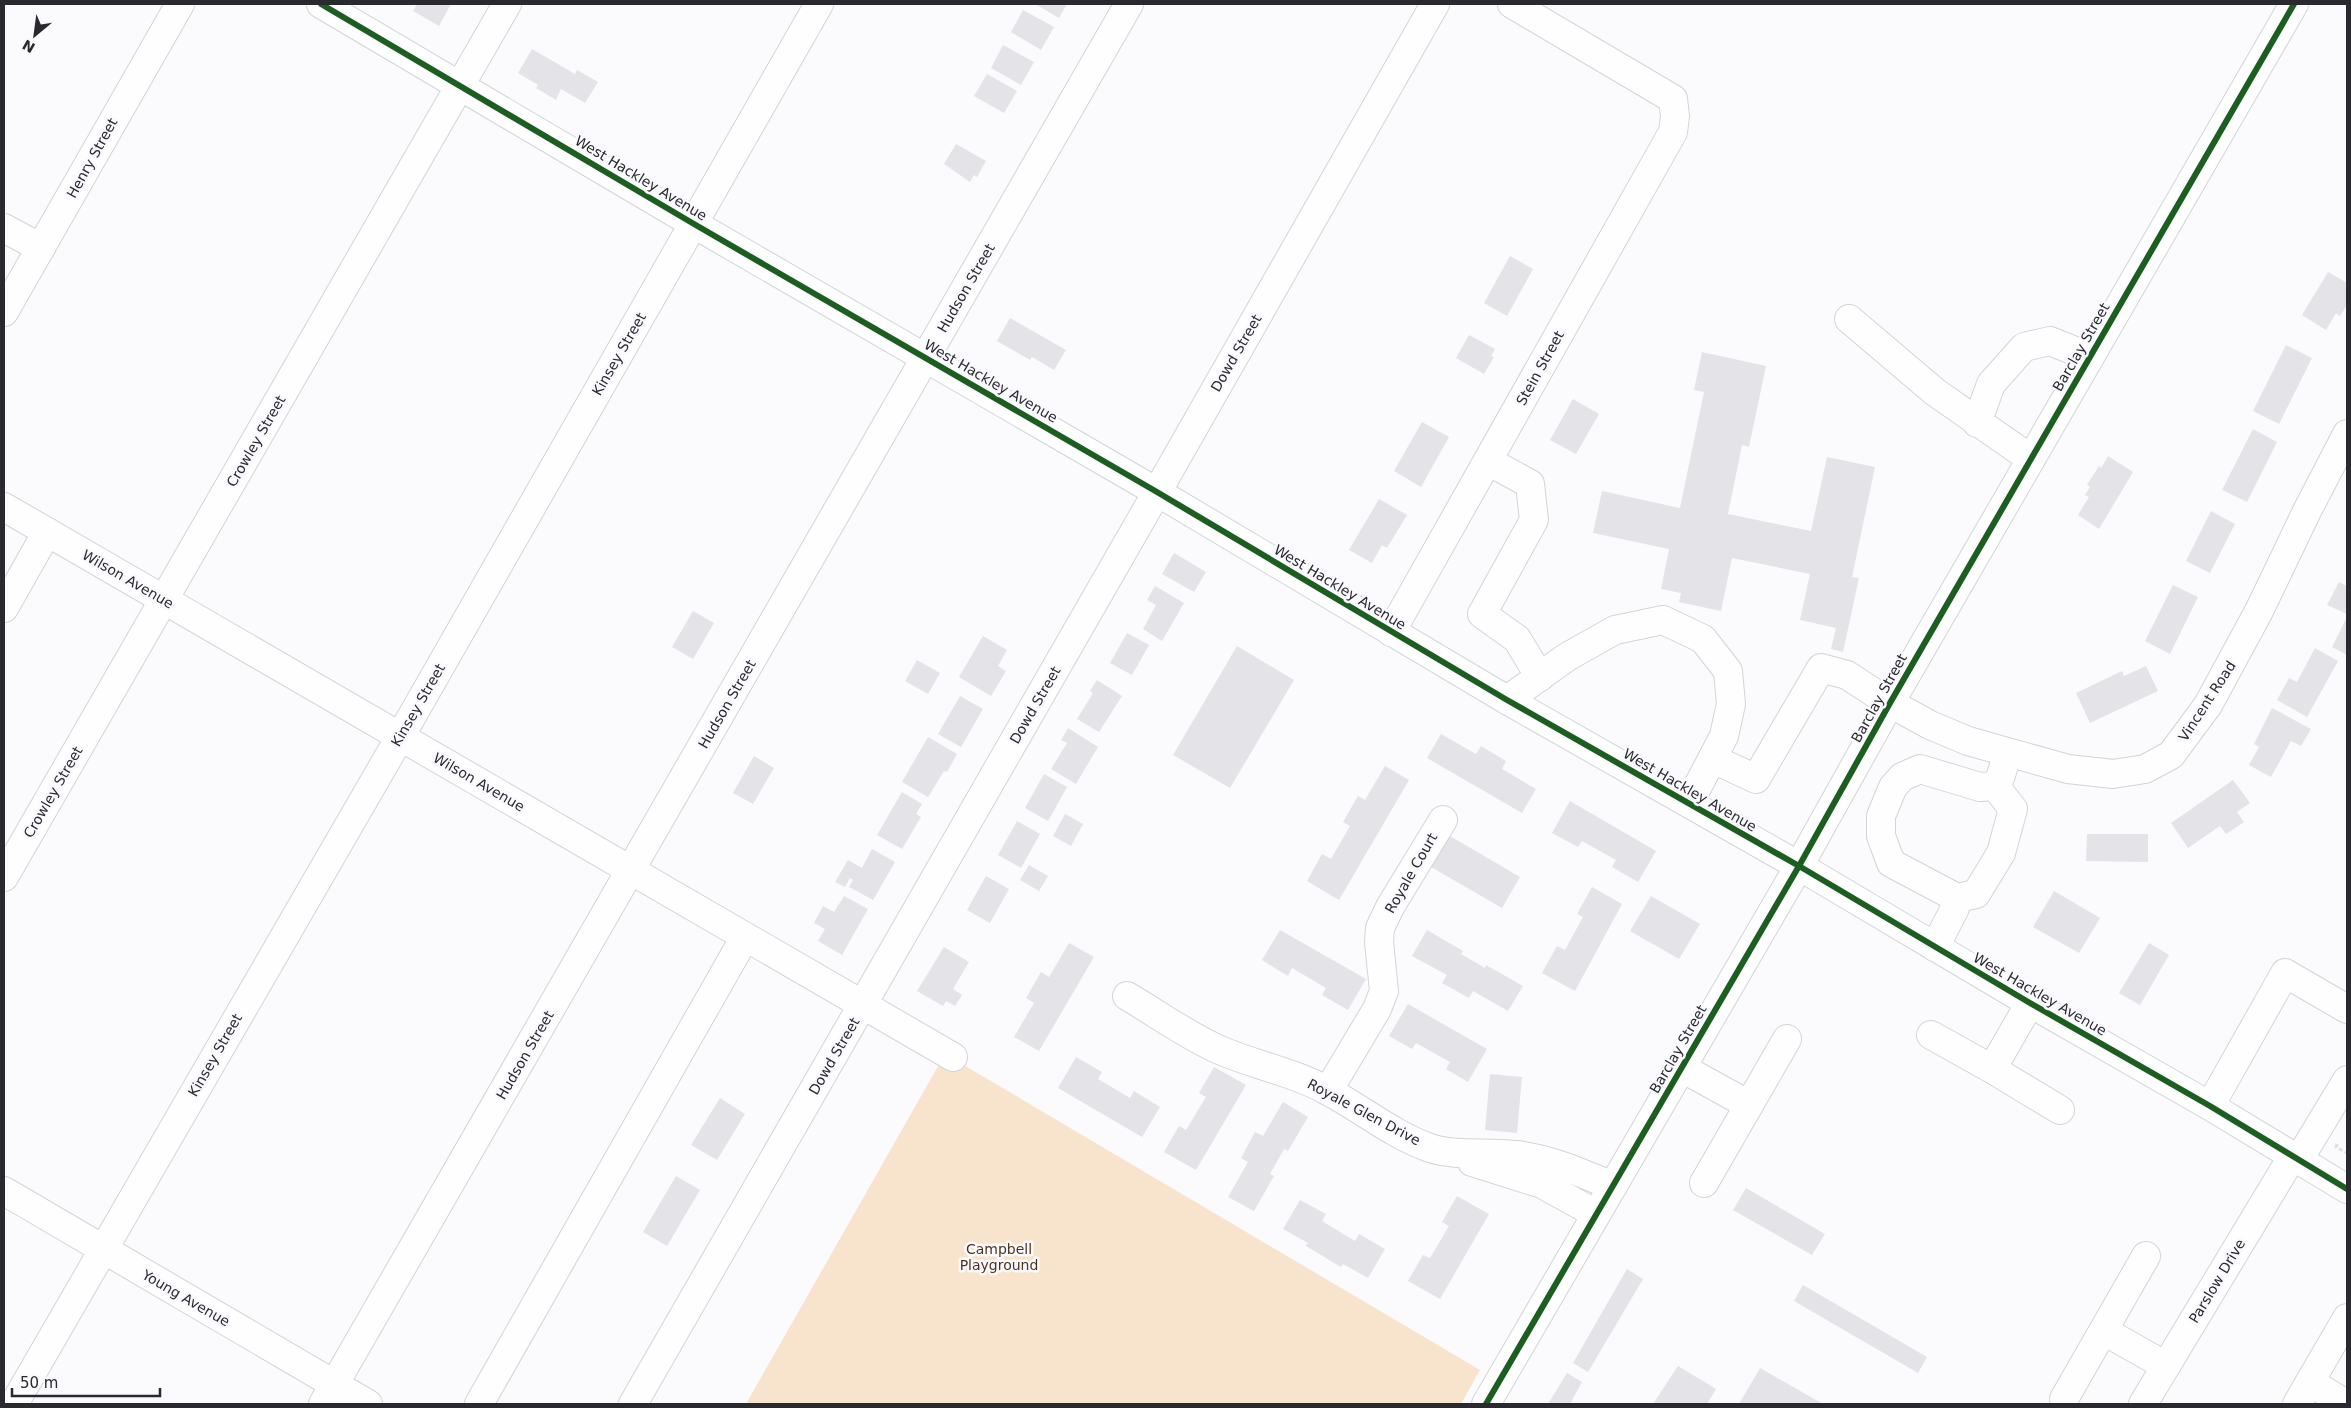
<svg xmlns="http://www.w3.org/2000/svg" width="2351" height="1408" viewBox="0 0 2351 1408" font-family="'DejaVu Sans',sans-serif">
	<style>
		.green { fill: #f8e3cd }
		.building { fill: #e4e3e7 }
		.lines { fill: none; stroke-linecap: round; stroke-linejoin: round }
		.minor-casing { stroke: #d4d4d8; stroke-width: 30 }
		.major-casing { stroke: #d4d4d8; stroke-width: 30 }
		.path { stroke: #e0e0e0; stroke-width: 3; stroke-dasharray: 4 2.5; stroke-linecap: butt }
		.minor { stroke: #fefeff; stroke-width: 28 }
		.major { stroke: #fefeff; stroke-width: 28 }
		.cycleway-casing { stroke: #faf9fd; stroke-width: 9 }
		.cycleway { stroke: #1b5e20; stroke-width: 6 }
		.labels { text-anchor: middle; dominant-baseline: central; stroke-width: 5; stroke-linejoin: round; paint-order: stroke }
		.street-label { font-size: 14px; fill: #2a292f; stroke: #faf9fd }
		.park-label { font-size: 14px; fill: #4d351a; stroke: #faf9fd }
	</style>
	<rect width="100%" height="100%" fill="#fbfafc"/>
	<!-- green -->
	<polygon class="green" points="945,1054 1480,1370 1461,1404 746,1404"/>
	<!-- building -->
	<g class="building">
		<polygon points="417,4 451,4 439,26 413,11"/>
		<polygon points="1035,4 1067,4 1059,18"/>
		<polygon points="1023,10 1054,27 1041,50 1011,32"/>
		<polygon points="1003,45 1034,62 1021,85 991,68"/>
		<polygon points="532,49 575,74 577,70 598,82 585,103 561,89 556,100 536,88 538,85 518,73"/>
		<polygon points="987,74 1017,91 1004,113 974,96"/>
		<polygon points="956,144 986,161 977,177 974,175 970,182 944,164"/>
		<polygon points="1510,256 1533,269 1507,316 1484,303"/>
		<polygon points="2328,272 2347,283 2347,305 2340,316 2336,313 2326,330 2302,315"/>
		<polygon points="1010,318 1066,350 1054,370 1032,357 1030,360 997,341"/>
		<polygon points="1469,335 1495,349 1491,356 1494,357 1484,374 1456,358"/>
		<polygon points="2286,345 2312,358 2279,424 2253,411"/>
		<polygon points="1702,352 1766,366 1749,447 1742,445 1728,514 1811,531 1827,457 1875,467 1852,577 1859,578 1843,652 1831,649 1836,628 1800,620 1810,574 1732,558 1721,611 1679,602 1681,593 1661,589 1669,549 1593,533 1602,491 1680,508 1704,392 1694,390"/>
		<polygon points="1573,399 1599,414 1576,454 1550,440"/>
		<polygon points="1422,422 1449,437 1421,487 1394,471"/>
		<polygon points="2253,429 2277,442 2247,502 2222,490"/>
		<polygon points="2108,456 2133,472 2099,529 2078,515 2089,497 2085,495 2090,487 2087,485 2099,466 2101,468"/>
		<polygon points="1379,499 1407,515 1387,548 1382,545 1372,563 1349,550"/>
		<polygon points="2211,511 2235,524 2210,573 2186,561"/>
		<polygon points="1174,553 1206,572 1194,592 1162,574"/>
		<polygon points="2339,582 2347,586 2347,614 2327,605"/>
		<polygon points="2173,585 2198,597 2170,654 2145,641"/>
		<polygon points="1155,586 1184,603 1162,641 1143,629 1156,605 1147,600"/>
		<polygon points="693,611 714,623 693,659 672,647"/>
		<polygon points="2347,617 2347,655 2332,647"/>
		<polygon points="1127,633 1149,645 1132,675 1110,663"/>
		<polygon points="983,636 1007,650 998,666 1006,671 991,696 959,677"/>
		<polygon points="1237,646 1294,680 1230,788 1173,755"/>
		<polygon points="2315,648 2338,661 2307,717 2277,700 2289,678 2297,682"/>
		<polygon points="917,660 940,673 928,694 905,681"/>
		<polygon points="2146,666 2158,691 2090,723 2076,693 2122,671 2124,676"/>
		<polygon points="1097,680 1122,696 1099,732 1077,719 1093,693 1090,691"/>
		<polygon points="960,696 983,709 961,747 938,734"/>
		<polygon points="2272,708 2311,729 2301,746 2291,741 2271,777 2249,765 2259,747 2254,744"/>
		<polygon points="1068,728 1098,747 1076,784 1051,769 1067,743 1061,740"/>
		<polygon points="1441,734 1476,754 1481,746 1506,761 1502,769 1536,789 1522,813 1427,758"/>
		<polygon points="928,737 957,754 947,772 944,771 928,797 902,782"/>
		<polygon points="754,756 774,768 753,804 733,793"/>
		<polygon points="1385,766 1409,780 1339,900 1307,881 1322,854 1331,859 1350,826 1343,822 1358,796 1365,800"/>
		<polygon points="1044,774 1067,787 1048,821 1025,808"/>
		<polygon points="2233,780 2250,803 2237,812 2244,822 2226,834 2220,826 2188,848 2171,823"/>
		<polygon points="902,792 922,804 916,814 921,817 902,849 877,835"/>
		<polygon points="1570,801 1656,851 1638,882 1612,867 1616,860 1582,841 1578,847 1552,833"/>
		<polygon points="1065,814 1083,824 1071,846 1053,836"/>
		<polygon points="1017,821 1040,834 1021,868 998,855"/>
		<polygon points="2087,834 2148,834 2148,862 2086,861"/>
		<polygon points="1450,836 1520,877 1502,908 1431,867"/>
		<polygon points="872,849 895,862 873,900 849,887 853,880 850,878 845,887 835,882 848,860 862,868"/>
		<polygon points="1029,865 1048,876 1039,891 1020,880"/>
		<polygon points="986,876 1009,889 990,923 967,910"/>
		<polygon points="1592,887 1622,904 1575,991 1542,973 1557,946 1565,950 1583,917 1577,914"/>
		<polygon points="2054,891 2100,918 2079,953 2033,927"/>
		<polygon points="844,896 868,909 842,955 818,941 825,929 814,923 823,906 834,912"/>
		<polygon points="1651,896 1700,924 1679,959 1630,931"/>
		<polygon points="1280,930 1366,979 1348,1010 1322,995 1326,988 1292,968 1288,976 1262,960"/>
		<polygon points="1427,930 1463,951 1461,954 1485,968 1486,965 1523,986 1508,1011 1473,991 1469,998 1442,983 1447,975 1412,956"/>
		<polygon points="1069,943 1094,957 1039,1051 1014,1037 1034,1003 1026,998 1041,972 1049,977"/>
		<polygon points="2149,943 2169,955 2140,1005 2119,993"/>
		<polygon points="944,947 969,962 953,989 962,995 955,1006 946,1001 943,1006 917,991"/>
		<polygon points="1408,1004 1487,1049 1468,1082 1446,1069 1450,1062 1416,1043 1412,1049 1389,1036"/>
		<polygon points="1076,1057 1102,1072 1098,1079 1130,1098 1134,1091 1160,1107 1142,1137 1058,1088"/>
		<polygon points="1214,1067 1246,1085 1196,1170 1164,1152 1179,1126 1186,1130 1206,1097 1199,1093"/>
		<polygon points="1490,1074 1522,1077 1517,1133 1485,1130"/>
		<polygon points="720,1098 745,1114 717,1160 691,1145"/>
		<polygon points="1283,1102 1308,1117 1288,1151 1284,1149 1270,1174 1274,1176 1254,1211 1228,1197 1248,1162 1241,1158 1255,1132 1263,1136"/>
		<polygon points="676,1176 700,1190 667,1246 643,1232"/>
		<polygon points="1746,1188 1825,1234 1812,1255 1733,1210"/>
		<polygon points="1457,1196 1489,1214 1440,1299 1408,1281 1423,1255 1430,1258 1449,1226 1442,1222"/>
		<polygon points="1300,1200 1326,1214 1322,1221 1355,1241 1359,1234 1385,1249 1368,1278 1343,1264 1341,1267 1306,1246 1308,1243 1283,1229"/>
		<polygon points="1627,1269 1643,1279 1588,1372 1573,1363"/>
		<polygon points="1803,1285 1927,1357 1918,1373 1794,1301"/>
		<polygon points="1678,1366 1716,1389 1707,1404 1653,1404"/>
		<polygon points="1760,1368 1823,1404 1739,1404"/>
		<polygon points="1567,1373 1582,1382 1570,1404 1548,1404"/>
	</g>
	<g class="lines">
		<defs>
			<g id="minor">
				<polyline points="321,4 694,224 1157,492 1507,700 1799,866 2030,1003 2210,1106 2347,1189"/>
				<polyline points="4,228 41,248"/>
				<polyline points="1849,319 1935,392 2031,459"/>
				<polyline points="1977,423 1991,384 2024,347 2050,341 2090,357"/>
				<polyline points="1488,461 1530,484 1534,520 1482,614 1517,639 1540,677"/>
				<polyline points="4,507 953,1057"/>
				<polyline points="4,608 47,532"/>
				<polyline points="1391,632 1673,132 1675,116 1673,99 1512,4"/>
				<polyline points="1507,700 1567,657 1615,630 1663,620 1703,639 1728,671 1731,704 1724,736 1689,803"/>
				<polyline points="1713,759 1756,779 1821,668 1847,675 1890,703 1930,725 1968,741 2068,769 2113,774 2145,769 2171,755 2208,705 2259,611 2307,511 2347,434"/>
				<polyline points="4,877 507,4"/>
				<polyline points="1957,898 1976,894 2001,853 2013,809 1995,786"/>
				<polyline points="1935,947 1955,908 1957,898 1891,863 1881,836 1881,816 1893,787 1902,777 1920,769 1980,787 1995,786 2000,778 2008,753"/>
				<path d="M1127 996C1158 1014 1189 1037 1222 1051 1258 1066 1293 1072 1328 1091 1362 1109 1393 1135 1430 1148 1458 1157 1487 1151 1516 1155 1551 1159 1581 1173 1613 1186"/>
				<polyline points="1931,1035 1992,1069 2030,1003"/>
				<polyline points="1682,1068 1749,1105 1704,1183"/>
				<polyline points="1992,1069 2060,1110"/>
				<polyline points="1328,1091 1377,1009 1384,991 1379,942 1380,928 1390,907 1443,820"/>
				<polyline points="1749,1105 1787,1039"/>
				<polyline points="2210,1106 2285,973 2347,1009"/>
				<polyline points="2298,1161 2347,1080"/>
				<polyline points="1472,1162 1542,1184 1596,1214"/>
				<polyline points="4,1191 368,1404"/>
				<polyline points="2104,1331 2166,1366"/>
				<polyline points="2310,1382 2346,1404"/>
				<polyline points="2064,1399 2146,1256"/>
				<polyline points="14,1404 400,737 819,4"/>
				<polyline points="323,1404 1129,4"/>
				<polyline points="479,1404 745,937"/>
				<polyline points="633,1404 1157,492 1435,4"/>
				<polyline points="1486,1404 1799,866 1890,703 2294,4"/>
				<polyline points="2143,1404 2292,1157"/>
				<polyline points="2297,1404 2347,1318"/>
			</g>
			<polyline id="major" points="4,312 180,4"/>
		</defs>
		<!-- minor casing -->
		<use href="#minor" class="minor-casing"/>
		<!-- major casing -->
		<use href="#major" class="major-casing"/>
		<!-- path -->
		<polyline class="path" points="2337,1144 2336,1147 2347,1153"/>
		<!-- minor -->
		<use href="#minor" class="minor"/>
		<!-- major -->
		<use href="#major" class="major"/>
		<defs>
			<g id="cycleway">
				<polyline points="321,4 694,224 1157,492 1507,700 1799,866 2030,1003 2210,1106 2347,1189"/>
				<polyline points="1486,1404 1799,866 1890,703 2294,4"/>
			</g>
		</defs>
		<!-- cycleway casing -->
		<use href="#cycleway" class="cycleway-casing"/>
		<!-- cycleway -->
		<use href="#cycleway" class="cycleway"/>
	</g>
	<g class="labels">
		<!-- street labels -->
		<g class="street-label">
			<text transform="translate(92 158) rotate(-61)">Henry Street</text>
			<text transform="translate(641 178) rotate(31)">West Hackley Avenue</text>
			<text transform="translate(966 288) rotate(-60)">Hudson Street</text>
			<text transform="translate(2081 347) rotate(-60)">Barclay Street</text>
			<text transform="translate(1236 353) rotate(-60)">Dowd Street</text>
			<text transform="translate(619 354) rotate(-60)">Kinsey Street</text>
			<text transform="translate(1540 368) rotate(-61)">Stein Street</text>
			<text transform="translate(991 381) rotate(30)">West Hackley Avenue</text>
			<text transform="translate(256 441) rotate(-60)">Crowley Street</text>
			<text transform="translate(128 579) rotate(30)">Wilson Avenue</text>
			<text transform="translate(1340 587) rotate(31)">West Hackley Avenue</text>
			<text transform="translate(1879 698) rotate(-61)">Barclay Street</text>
			<text transform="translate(2207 701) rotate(-57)">Vincent Road</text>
			<text transform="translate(727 704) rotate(-60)">Hudson Street</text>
			<text transform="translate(418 705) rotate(-60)">Kinsey Street</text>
			<text transform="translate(1035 705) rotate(-60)">Dowd Street</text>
			<text transform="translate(479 782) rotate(30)">Wilson Avenue</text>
			<text transform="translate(1690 790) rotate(30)">West Hackley Avenue</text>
			<text transform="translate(53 792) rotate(-60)">Crowley Street</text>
			<text transform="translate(1411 873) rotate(-60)">Royale Court</text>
			<text transform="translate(2040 994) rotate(30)">West Hackley Avenue</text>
			<text transform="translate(1678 1049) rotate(-60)">Barclay Street</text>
			<text transform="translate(215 1055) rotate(-60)">Kinsey Street</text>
			<text transform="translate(525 1055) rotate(-60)">Hudson Street</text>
			<text transform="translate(834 1056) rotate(-60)">Dowd Street</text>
			<text transform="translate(1364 1112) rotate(28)">Royale Glen Drive</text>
			<text transform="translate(2217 1281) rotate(-59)">Parslow Drive</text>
			<text transform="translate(186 1298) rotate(30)">Young Avenue</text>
		</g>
		<!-- park labels -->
		<g class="park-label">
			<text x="999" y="1249">Campbell<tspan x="999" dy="16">Playground</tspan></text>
		</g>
	</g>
	<!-- border -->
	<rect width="2351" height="1408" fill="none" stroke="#2a292f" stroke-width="10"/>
	<!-- north arrow -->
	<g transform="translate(35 35) rotate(209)" stroke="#faf9fd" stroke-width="4" paint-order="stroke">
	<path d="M0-4L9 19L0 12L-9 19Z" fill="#2a292f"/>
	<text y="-8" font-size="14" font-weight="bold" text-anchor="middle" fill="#2a292f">N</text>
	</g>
	<!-- scale -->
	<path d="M12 1388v8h148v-8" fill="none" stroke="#2a292f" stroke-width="2.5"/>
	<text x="20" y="1388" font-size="15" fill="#2a292f" stroke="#faf9fd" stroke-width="4" paint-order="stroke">50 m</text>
</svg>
